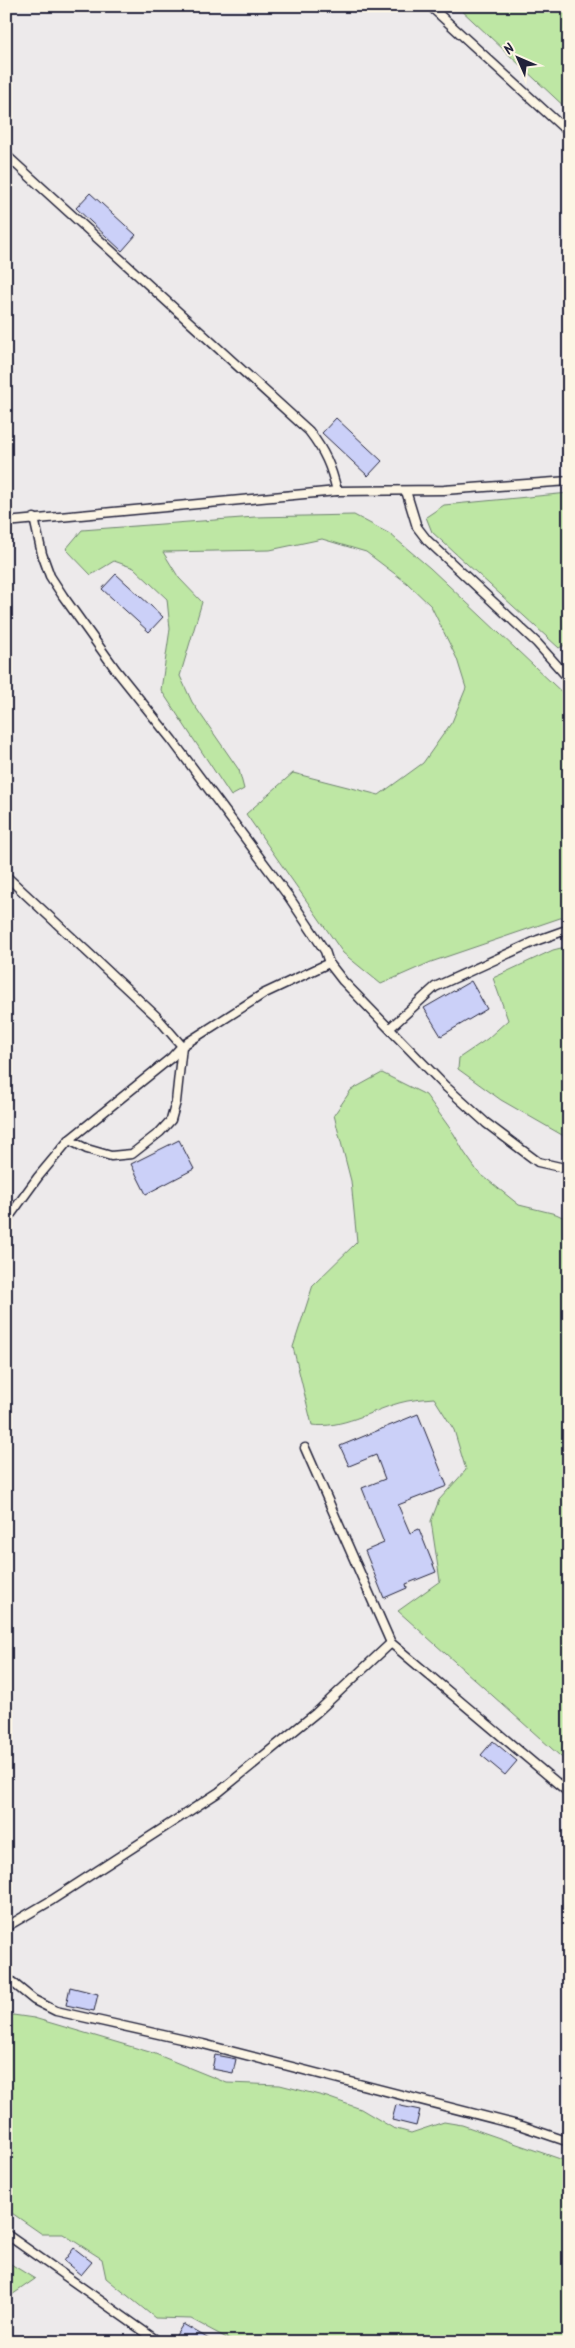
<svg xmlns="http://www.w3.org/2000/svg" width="575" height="2348" viewBox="0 0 575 2348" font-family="Kalam,sans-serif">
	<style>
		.built { fill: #edeaeb }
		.green { fill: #bee7a4; stroke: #708470 }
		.building { fill: #cbd0f8; stroke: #22223b }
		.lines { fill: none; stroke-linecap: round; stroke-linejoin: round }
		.service-casing { stroke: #22223b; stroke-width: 11 }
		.service { stroke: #fcf5e5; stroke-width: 8 }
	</style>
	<rect width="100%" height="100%" fill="#fcf5e5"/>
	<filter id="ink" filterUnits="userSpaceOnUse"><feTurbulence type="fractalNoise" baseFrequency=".02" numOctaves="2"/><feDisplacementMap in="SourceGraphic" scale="10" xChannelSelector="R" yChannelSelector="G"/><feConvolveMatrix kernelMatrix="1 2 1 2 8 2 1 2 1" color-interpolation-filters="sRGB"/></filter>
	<g filter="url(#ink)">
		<!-- built -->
		<rect class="built" x="6" y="6" width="563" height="2336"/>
		<!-- green -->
		<g class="green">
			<polygon points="457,6 569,6 569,111"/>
			<polygon points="569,493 569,643 559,648 432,532 426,517 444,505"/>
			<polygon points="354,515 390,534 430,568 569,699 569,915 431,962 381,984 343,953 246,814 293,773 379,795 423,763 452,722 466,688 457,659 431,606 407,583 366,552 322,539 270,550 163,552 179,578 202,602 180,676 192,702 239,770 244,789 231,796 161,690 170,629 167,599 134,568 114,561 91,575 66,549 82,530 255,517"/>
			<polygon points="569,946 569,1139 501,1100 458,1069 459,1058 487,1039 508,1020 493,978 553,950"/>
			<path d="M382 1073 426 1095 454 1134 464 1152 478 1172 519 1205 556 1214 569 1220V1764L398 1611 440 1581 431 1521 439 1500 466 1470 454 1430 434 1398C422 1399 409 1400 399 1403 371 1411 341 1429 312 1425L293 1347 313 1285 357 1242 351 1181 334 1115 351 1090Z"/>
			<polygon points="6,2014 34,2018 153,2053 227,2083 280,2085 327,2097 361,2109 393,2128 411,2133 444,2122 462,2125 569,2162 569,2342 307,2342 304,2340 302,2342 234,2342 191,2319 155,2318 106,2278 102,2259 63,2234 42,2234 6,2209"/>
			<polygon points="6,2261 35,2279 6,2299"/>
		</g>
		<!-- building -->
		<g class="building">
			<polygon points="90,193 136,235 122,251 76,208"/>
			<polygon points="336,418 382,461 368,476 322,433"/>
			<polygon points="116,574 163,617 149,632 102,589"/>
			<polygon points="471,981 487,1009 441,1036 424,1008"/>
			<polygon points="179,1140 194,1169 146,1194 131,1164"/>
			<polygon points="418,1414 447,1486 398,1505 410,1533 419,1529 436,1572 406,1584 407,1588 384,1598 365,1551 384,1543 362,1488 385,1479 376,1455 349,1466 340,1446"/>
			<polygon points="493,1741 517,1761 505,1775 481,1755"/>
			<polygon points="70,1987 98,1994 94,2011 66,2005"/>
			<polygon points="215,2055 236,2059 233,2073 212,2069"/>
			<polygon points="396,2105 420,2110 416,2126 392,2120"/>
			<polygon points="74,2248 92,2262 81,2275 64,2261"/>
			<polygon points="183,2324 214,2342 184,2342 175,2337"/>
		</g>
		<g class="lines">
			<defs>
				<g id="service">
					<polyline points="430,6 569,133"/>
					<path d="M6 155 309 431C325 452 331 466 337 491"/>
					<polyline points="406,491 417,527 427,540 537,643 569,679"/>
					<polyline points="34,518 42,554 50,576 63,596 116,670 172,740 289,897 325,951 329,963 343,981 445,1086 486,1123 538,1162 569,1169"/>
					<polyline points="6,522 337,491 444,490 569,481"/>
					<polyline points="6,876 156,1016 182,1046 176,1102 171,1120 160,1132 132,1154 111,1156 87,1149 69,1140"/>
					<polyline points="390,1028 435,987 538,940 569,929"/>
					<polyline points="6,1221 38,1177 69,1140 172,1057 182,1046 263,994 329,963"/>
					<polyline points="305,1448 391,1643 569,1793"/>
					<polyline points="6,1927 52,1900 219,1792 316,1713 391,1643"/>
					<polyline points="6,1977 34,2000 56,2011 203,2044 522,2126 569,2142"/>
					<polyline points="6,2234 159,2342"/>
				</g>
			</defs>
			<!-- service casing -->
			<use href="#service" class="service-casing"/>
			<!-- service -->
			<use href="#service" class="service"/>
		</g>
	</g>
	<!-- margin -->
	<rect width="575" height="2348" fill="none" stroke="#fcf5e5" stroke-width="25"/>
	<rect x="12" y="12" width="550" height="2323" fill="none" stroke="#22223b" stroke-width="2" filter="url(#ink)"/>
	<!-- north arrow -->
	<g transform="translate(518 58) rotate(315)" stroke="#fcf5e5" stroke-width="4" paint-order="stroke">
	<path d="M0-4L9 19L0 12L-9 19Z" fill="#22223b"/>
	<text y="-8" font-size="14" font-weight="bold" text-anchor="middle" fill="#22223b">N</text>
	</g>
</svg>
